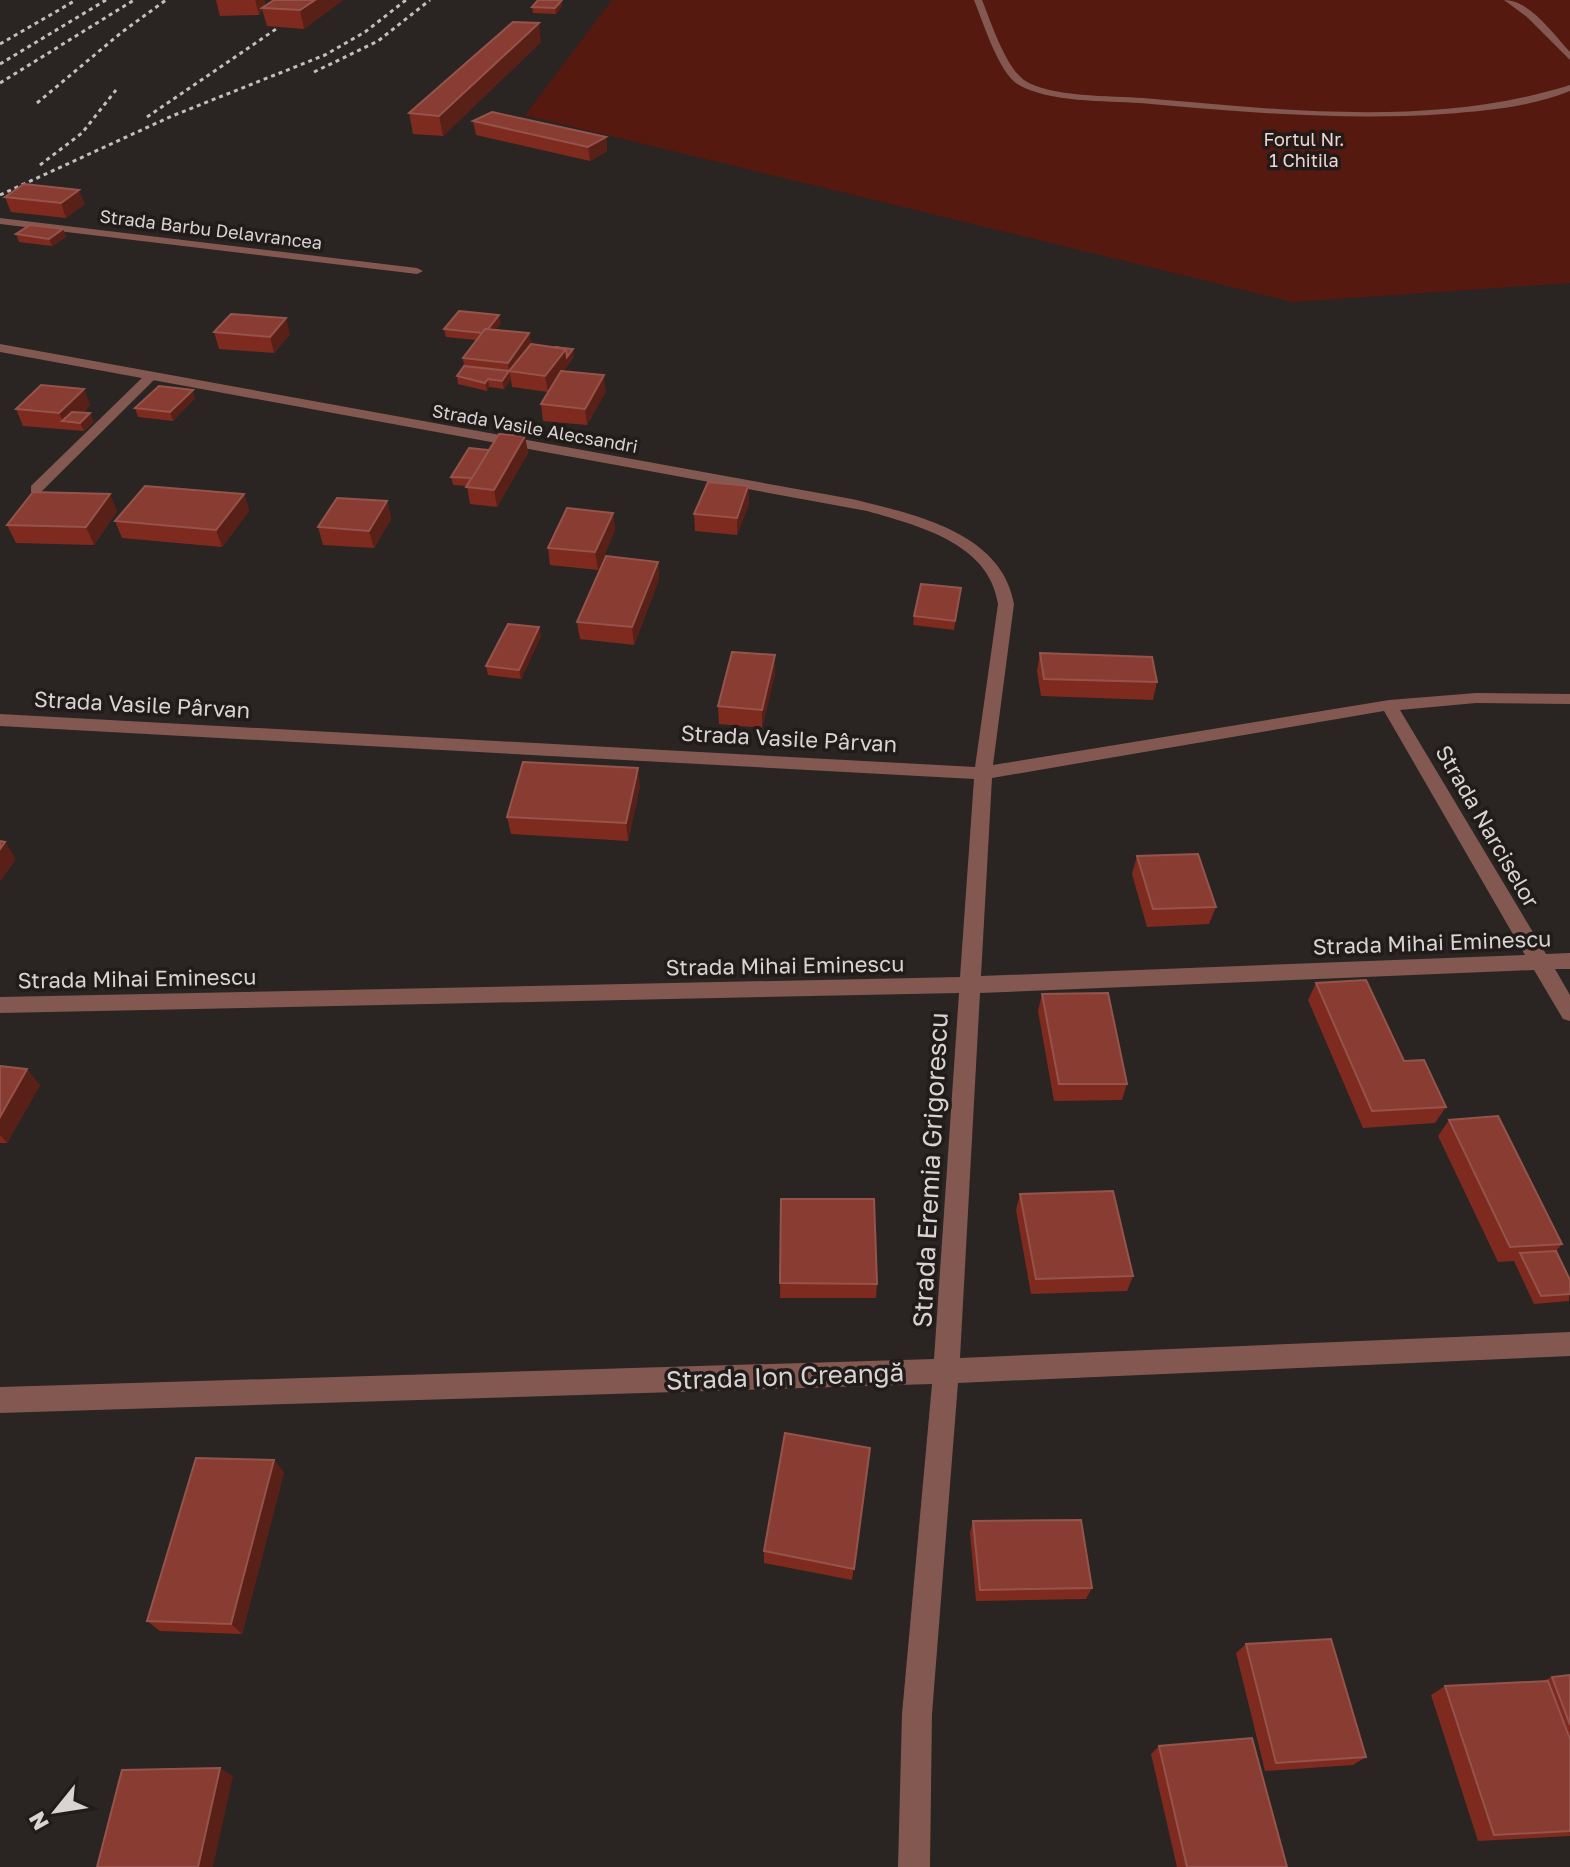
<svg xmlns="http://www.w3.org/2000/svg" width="1570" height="1867" viewBox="0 0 1570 1867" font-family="'Golos Text',sans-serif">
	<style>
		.green { fill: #551910 }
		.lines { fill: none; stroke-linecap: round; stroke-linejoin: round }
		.lane { fill: #825850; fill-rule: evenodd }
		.street { fill: #825850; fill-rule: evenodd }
		.rail { stroke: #c3bfbe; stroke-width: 3; stroke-dasharray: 4 4; stroke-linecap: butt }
		.wall { fill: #7f2a1f }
		.shaded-wall { fill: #592018 }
		.building { fill: #883c32; stroke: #95544b; stroke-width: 2 }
		.labels { text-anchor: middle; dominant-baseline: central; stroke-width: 7; stroke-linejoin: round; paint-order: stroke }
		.far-park-label { font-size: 18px; fill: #f0d5d0; stroke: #211b19 }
		.far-street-label { font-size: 18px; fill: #d8d4d3; stroke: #211b19 }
		.street-label { font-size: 22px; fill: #d8d4d3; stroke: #211b19 }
		.near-street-label { font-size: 26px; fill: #d8d4d3; stroke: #211b19 }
	</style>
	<rect width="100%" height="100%" fill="#2a2423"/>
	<!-- green -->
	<polygon class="green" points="612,0 1570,0 1570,283 1293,302 525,115"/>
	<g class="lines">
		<!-- lane -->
		<g class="lane">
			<path d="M974 0H982C991 22 1005 66 1024 80 1048 97 1113 96 1143 98 1283 110 1433 128 1570 85V91C1530 107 1487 111 1444 114 1343 121 1241 112 1140 103 1106 101 1048 102 1019 85 999 74 983 22 974 0Z"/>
			<path d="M1504 0C1530 0 1553 34 1570 52V60L1527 17Z"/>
			<polygon points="146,374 157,377 41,492 31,492 31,486"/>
		</g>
		<!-- street -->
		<g class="street">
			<polygon points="0,218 417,268 423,271 417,274 0,224"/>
			<path d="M0 344 852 499C913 514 1002 532 1014 604L993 765 1389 700 1476 693 1570 694V704L1476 703 1400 710 1546 954 1570 953V969H1555L1570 995V1021L1563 1019 1534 970 980 993 960 1358 1570 1332V1356L958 1383 932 1714 930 1867H898L902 1714 932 1384 0 1413V1387L934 1359 959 993 0 1013V997L960 977 974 779 0 726V714L975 767 998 604C989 543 919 526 867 511L0 352ZM1384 711 1525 955 981 976 992 778Z"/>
		</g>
		<!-- rail -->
		<g class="rail">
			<polyline points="0,44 76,0"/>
			<polyline points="0,64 106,0"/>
			<polyline points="314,72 378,41 430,0"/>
			<polyline points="0,83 134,0"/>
			<polyline points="37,103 122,32 166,0"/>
			<polyline points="147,117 279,27"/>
			<polyline points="40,165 82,133 116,90"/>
			<polyline points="0,195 172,116 325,55 365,32 406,0"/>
		</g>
	</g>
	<!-- wall -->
	<g class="wall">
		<polygon points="216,0 264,0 265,3 263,7 274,0 343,0 304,29 267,26 262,9 259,15 220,16"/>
		<polygon points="562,0 562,6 556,14 533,13 532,7"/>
		<polygon points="541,42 443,136 413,134 409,113"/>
		<polygon points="473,121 606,137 607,151 590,161 476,135"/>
		<polygon points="5,197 85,204 66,218 11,212"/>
		<polygon points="63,229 66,237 52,246 19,242 16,234"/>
		<polygon points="501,323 495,330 529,333 531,344 574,357 563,371 606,391 587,425 543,421 541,404 548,392 512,387 511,379 504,389 489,387 487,391 458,384 457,376 464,366 463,358 476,340 446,337 444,329"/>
		<polygon points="214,332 290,334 274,353 219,349"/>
		<polygon points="195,398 173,421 138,417 135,408"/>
		<polygon points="90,405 83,413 90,413 93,422 84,431 23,426 16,409"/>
		<polygon points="525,436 528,453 497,507 470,504 467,486 453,485 451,477 489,450"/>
		<polygon points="748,486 749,503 737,535 695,531 694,514"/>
		<polygon points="244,494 249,511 222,547 122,538 115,521"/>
		<polygon points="387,501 391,519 374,548 323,545 318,527"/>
		<polygon points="117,511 94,545 16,543 7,525"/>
		<polygon points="613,513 615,530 598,570 550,565 548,548"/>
		<polygon points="658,562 659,579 634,645 580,639 577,622"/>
		<polygon points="961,588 954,630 913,625 914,616"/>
		<polygon points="541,636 521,679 488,675 486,666"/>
		<polygon points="1040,653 1157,682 1153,700 1041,696 1037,671"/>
		<polygon points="775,655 775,673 762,728 719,724 718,706"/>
		<polygon points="640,786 628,841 511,834 507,817"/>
		<polygon points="1137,856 1216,907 1209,924 1147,927 1132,874"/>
		<polygon points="1316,983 1404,1061 1446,1107 1435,1123 1363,1128 1308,1000"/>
		<polygon points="1042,994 1127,1084 1122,1100 1054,1101 1038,1011"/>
		<polygon points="0,1066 40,1085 7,1143 0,1143"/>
		<polygon points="1449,1120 1562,1244 1556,1251 1570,1280 1569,1301 1534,1304 1514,1261 1498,1262 1438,1136"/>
		<polygon points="1020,1194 1133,1276 1127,1291 1031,1294 1016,1210"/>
		<polygon points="781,1199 877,1284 876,1298 780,1298"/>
		<polygon points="870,1448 852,1580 764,1563 764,1551"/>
		<polygon points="284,1472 242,1634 160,1631 147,1621"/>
		<polygon points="973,1521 1092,1588 1086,1599 976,1601 970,1533"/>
		<polygon points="1246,1644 1366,1757 1353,1765 1265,1771 1236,1653"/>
		<polygon points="1570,1675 1570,1836 1478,1841 1431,1695 1445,1686 1543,1681 1552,1677"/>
		<polygon points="1159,1746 1287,1867 1177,1867 1151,1754"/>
	</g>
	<!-- shaded-wall -->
	<g class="shaded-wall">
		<polygon points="255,0 264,0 265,3 259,15"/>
		<polygon points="315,0 343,0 304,29 300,10"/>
		<polygon points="562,0 562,6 556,14 555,8"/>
		<polygon points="539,23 541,42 443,136 439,116"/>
		<polygon points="606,137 607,151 590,161 588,147"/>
		<polygon points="79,190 85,204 66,218 61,203"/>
		<polygon points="63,229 66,237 52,246 49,239"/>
		<polygon points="499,315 501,323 486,342 485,333"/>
		<polygon points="286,318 290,334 274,353 270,337"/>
		<polygon points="529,333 532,349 509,371 508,363"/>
		<polygon points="566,349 573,349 574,357 548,392 545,376"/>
		<polygon points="509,371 511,379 504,389 502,381"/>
		<polygon points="604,375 606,391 587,425 585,409"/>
		<polygon points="488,379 489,387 487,391 485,383"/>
		<polygon points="84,389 90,405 74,422 63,421 59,413"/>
		<polygon points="193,390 195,398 173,421 170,412"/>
		<polygon points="90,413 93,422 84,431 80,423"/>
		<polygon points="525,436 528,453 497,507 494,490"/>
		<polygon points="748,486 749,503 737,535 737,518"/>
		<polygon points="110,494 117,511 94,545 86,527"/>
		<polygon points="244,494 249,511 222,547 216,530"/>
		<polygon points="387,501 391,519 374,548 369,531"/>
		<polygon points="613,513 615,530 598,570 595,552"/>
		<polygon points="658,562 659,579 634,645 632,627"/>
		<polygon points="539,627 541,636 521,679 519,670"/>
		<polygon points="775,655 775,673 762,728 762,710"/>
		<polygon points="638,768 640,786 628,841 626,823"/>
		<polygon points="5,842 16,859 0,882 0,849"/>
		<polygon points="27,1069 40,1085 7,1143 0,1135 0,1117"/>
		<polygon points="274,1460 284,1472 242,1634 231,1624"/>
		<polygon points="220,1768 233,1776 213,1867 198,1867"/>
	</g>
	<!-- building -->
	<g class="building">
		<polygon points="274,0 315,0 300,10 262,8"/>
		<polygon points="538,0 562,0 555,8 532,7"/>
		<polygon points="513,22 539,23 439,116 409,113"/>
		<polygon points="492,112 606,137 588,147 473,121"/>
		<polygon points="24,184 79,190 61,203 5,197"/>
		<polygon points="30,225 63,229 49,239 16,234"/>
		<polygon points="459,311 499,315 488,329 485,329 482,333 444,329"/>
		<polygon points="231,314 286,318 270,337 214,332"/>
		<polygon points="485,329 529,333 508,363 463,358"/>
		<polygon points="531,344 566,349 545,376 509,371"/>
		<polygon points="554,347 573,349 567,357 566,349"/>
		<polygon points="464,366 509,371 502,381 488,379 485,383 457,376"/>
		<polygon points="561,371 604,375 585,409 541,404"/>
		<polygon points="41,385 84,389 59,413 16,409"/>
		<polygon points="159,386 193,390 170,412 135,408"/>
		<polygon points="72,412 90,413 80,423 62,421"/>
		<polygon points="499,434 525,436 494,490 466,487"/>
		<polygon points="469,448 489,450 472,478 451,477"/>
		<polygon points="708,482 748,486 737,518 694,514"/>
		<polygon points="145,486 244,494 216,530 115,521"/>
		<polygon points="33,492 110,494 86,527 7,525"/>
		<polygon points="337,498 387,501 369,531 318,527"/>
		<polygon points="567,508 613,513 595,552 548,548"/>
		<polygon points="606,556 658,562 632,627 577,622"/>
		<polygon points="921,584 961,588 955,621 914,616"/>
		<polygon points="508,624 539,627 519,670 486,666"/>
		<polygon points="732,652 775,655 762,710 718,706"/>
		<polygon points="1040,653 1152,657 1157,682 1044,679"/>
		<polygon points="523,762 638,768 626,823 507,817"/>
		<polygon points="0,841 5,842 0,849"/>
		<polygon points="1198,854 1216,907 1153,909 1137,856"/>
		<polygon points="1366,980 1404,1061 1424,1060 1446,1107 1372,1111 1316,983"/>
		<polygon points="1108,993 1127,1084 1059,1084 1042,994"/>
		<polygon points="0,1066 27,1069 0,1117"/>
		<polygon points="1498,1116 1562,1244 1510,1247 1449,1120"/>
		<polygon points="1113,1191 1133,1276 1036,1279 1020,1194"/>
		<polygon points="781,1199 874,1199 877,1284 780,1283"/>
		<polygon points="1556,1251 1570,1280 1570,1294 1541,1296 1520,1253"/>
		<polygon points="785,1433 870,1448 854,1569 764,1551"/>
		<polygon points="196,1458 274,1460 231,1624 147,1621"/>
		<polygon points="1081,1520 1092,1588 980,1590 973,1521"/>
		<polygon points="1331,1639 1366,1757 1276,1763 1246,1644"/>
		<polygon points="1570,1675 1570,1725 1552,1677"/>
		<polygon points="1548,1681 1570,1739 1570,1831 1494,1835 1445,1686"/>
		<polygon points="1252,1738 1287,1867 1187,1867 1159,1746"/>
		<polygon points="220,1768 198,1867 97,1867 122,1770"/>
	</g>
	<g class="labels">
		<!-- far-park labels -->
		<g class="far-park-label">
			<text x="1304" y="139">Fortul Nr.<tspan x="1304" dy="21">1 Chitila</tspan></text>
		</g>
		<!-- far-street labels -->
		<g class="far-street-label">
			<text transform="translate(211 229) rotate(7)">Strada Barbu Delavrancea</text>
			<text transform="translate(535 428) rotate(10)">Strada Vasile Alecsandri</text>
		</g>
		<!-- street labels -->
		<g class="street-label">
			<text transform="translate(142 704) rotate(3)">Strada Vasile Pârvan</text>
			<text transform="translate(789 738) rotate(3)">Strada Vasile Pârvan</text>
			<text transform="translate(1488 826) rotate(60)">Strada Narciselor</text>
			<text transform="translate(1432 942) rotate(-2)">Strada Mihai Eminescu</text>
			<text transform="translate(785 965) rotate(-1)">Strada Mihai Eminescu</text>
			<text transform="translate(137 978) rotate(-1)">Strada Mihai Eminescu</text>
		</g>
		<!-- near-street labels -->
		<g class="near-street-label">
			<text transform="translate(930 1170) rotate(-87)">Strada Eremia Grigorescu</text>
			<text transform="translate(785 1376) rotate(-2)">Strada Ion Creangă</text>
		</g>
	</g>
	<!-- north arrow -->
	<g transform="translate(56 1811) rotate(240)" stroke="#211b19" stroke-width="6" paint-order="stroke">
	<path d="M0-6L14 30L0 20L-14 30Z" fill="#d8d4d3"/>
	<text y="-12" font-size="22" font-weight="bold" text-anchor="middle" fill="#d8d4d3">N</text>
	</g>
</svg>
